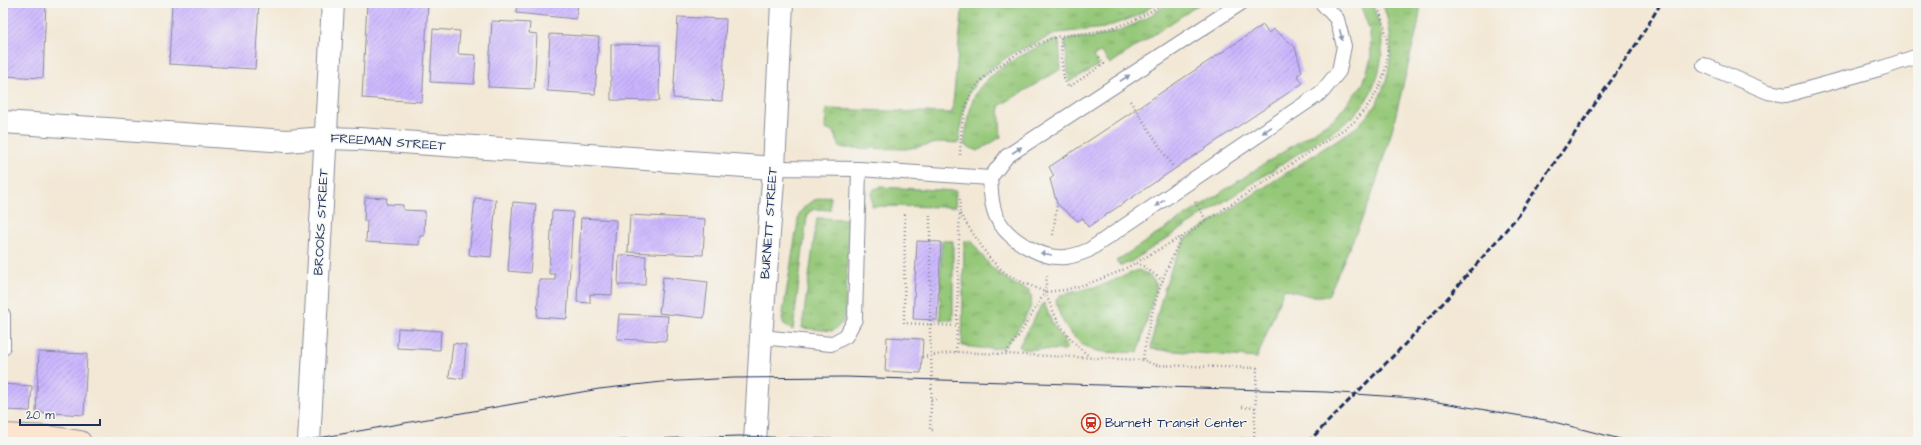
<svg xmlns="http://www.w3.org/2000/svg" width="1921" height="445" viewBox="0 0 1921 445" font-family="'Architects Daughter',sans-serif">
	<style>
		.grass { fill: url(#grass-tufts); stroke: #587c6b }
		.building { fill: url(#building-hatch) }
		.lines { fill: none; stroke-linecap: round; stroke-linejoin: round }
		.service-casing { stroke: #878c9a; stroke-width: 16 }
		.minor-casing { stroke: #878c9a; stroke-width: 24 }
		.tertiary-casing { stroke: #878c9a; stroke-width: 24 }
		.secondary-casing { stroke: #878c9a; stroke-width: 24 }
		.path { stroke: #878c9a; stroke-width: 2.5; stroke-dasharray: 1 3; stroke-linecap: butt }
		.service { stroke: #fff; stroke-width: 14 }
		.minor { stroke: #fff; stroke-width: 22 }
		.tertiary { stroke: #fff; stroke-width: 22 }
		.secondary { stroke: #fde4d0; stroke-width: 22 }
		.tram { stroke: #1b2f5e; stroke-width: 1 }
		.rail { stroke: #1b2f5e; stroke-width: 3; stroke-dasharray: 6 3; stroke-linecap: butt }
		.path-bridge { stroke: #878c9a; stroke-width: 2.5; stroke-dasharray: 1 3; stroke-linecap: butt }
		.oneway { fill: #8d97ae }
		.labels { text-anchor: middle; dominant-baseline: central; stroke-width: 3; stroke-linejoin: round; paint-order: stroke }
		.street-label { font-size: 13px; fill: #1b2f5e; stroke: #f6f6f2 }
		.poi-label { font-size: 13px; fill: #1b2f5e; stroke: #f6f6f2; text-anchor: start }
	</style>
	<defs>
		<pattern id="grass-tufts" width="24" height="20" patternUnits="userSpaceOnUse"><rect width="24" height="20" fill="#95c878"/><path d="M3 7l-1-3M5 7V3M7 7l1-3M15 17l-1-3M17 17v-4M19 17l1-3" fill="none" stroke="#79a366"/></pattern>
		<pattern id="building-hatch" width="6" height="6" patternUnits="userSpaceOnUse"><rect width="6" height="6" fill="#cbb5fe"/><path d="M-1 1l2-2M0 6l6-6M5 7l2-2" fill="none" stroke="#a494d1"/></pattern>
	</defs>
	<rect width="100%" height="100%" fill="#f6f6f2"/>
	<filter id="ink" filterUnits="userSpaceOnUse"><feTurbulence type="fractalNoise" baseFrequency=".025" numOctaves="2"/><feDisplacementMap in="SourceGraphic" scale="8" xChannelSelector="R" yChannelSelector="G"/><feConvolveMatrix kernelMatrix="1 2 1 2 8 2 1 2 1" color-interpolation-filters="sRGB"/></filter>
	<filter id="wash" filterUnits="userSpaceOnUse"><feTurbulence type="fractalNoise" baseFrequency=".012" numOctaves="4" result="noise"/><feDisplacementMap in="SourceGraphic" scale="16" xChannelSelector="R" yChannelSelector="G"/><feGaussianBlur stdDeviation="0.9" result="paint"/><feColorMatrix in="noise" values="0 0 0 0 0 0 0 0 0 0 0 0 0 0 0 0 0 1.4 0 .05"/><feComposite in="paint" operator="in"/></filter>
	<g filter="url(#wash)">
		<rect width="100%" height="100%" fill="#f3e8d6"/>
		<!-- grass -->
		<g class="grass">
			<polygon points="963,3 1157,3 1137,16 1104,28 1058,33 1015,52 997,64 977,81 968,95 962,118 959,143 943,142 906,149 840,148 834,132 825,129 826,109 952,113"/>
			<path d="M1168 3H1201L1110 64 1101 52 1093 57 1099 65 1069 82 1065 42 1067 39C1076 38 1086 38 1095 37 1122 32 1147 20 1168 3Z"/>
			<path d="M1358 3H1371C1392 43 1382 91 1348 121 1340 127 1331 132 1322 138L1132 261 1121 266 1116 261 1335 118 1363 84 1371 58 1370 31 1361 7Z"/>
			<path d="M1382 3H1421L1418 25 1391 134 1370 201 1328 296H1310L1284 289 1257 358 1151 349C1155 319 1169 262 1187 238L1358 126C1365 118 1373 110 1377 102 1394 70 1395 35 1382 3Z"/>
			<path d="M1054 40 1059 41 1061 69 999 106 1001 137 978 151 964 145C966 131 968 116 972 102 980 74 1029 50 1054 40Z"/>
			<polygon points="881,187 956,191 955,207 872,206 872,194 874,189"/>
			<path d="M830 196V210L815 209 809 212 807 217 793 330 784 324 782 319 799 214C808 201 815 199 830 196Z"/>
			<polygon points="817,218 849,219 845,314 842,323 833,331 802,328"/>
			<polygon points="941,241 953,241 953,320 940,320"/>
			<path d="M964 241H972C986 264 1004 282 1029 290 1032 296 1032 302 1030 308 1026 317 1009 347 1000 348 988 350 974 347 962 346Z"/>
			<path d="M1138 270C1147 273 1152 277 1157 285L1138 352C1124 352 1107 354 1094 350 1074 345 1058 318 1056 300L1060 295 1103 285Z"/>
			<polygon points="1044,303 1053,325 1068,347 1065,350 1022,349 1019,346 1042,304"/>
		</g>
		<g id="blocks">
			<!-- building -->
			<g class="building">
				<polygon points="3,3 46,3 43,78 3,76"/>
				<polygon points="172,3 259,3 255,69 169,64"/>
				<polygon points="367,3 428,3 422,102 362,98"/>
				<polygon points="517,3 578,3 576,19 516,13"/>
				<polygon points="678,17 726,19 722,101 673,98"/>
				<polygon points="492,21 530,23 529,33 537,34 534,89 488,87"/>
				<polygon points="1263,25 1268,33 1274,29 1295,47 1302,72 1297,75 1303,83 1088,227 1083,218 1078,221 1057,204 1050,179 1054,176 1049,167"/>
				<polygon points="433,29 460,31 458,54 476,55 474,84 430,82"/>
				<polygon points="550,34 599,37 595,94 547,91"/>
				<polygon points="611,44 660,45 659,101 611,100"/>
				<polygon points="365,197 387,198 386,204 403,205 403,210 425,211 424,236 420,236 419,245 366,242 367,221 364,221"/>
				<polygon points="475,198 496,200 491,257 469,255"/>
				<polygon points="513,202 536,204 530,273 508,271"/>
				<polygon points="552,211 573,212 567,319 537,317 539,280 555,280 555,274 549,274"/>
				<polygon points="630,215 705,219 703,255 628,252"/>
				<polygon points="581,218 616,220 612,295 590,294 590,303 577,302"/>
				<polygon points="917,241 941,242 937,320 913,319"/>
				<polygon points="619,255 646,256 645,285 618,285"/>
				<polygon points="663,277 708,282 704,318 659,313"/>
				<polygon points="619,314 668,316 666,341 617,339"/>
				<polygon points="398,328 441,331 440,350 397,348"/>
				<polygon points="887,337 923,339 921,373 885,371"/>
				<polygon points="453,343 466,345 463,379 449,377"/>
				<polygon points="39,352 87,354 84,415 36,412"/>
				<polygon points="3,384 32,386 30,411 3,410"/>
			</g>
		</g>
	</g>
	<g filter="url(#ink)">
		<use href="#blocks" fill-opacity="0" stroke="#878c9a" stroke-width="1"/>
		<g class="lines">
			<defs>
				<g id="service">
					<path d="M1241 3 1007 156 990 178C991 192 991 210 1000 223 1011 241 1044 260 1066 257 1073 256 1082 253 1089 250L1322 92 1339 71 1344 46 1337 19 1322 3"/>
					<polyline points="1704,65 1768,92 1786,95 1879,69 1918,56"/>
					<polyline points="774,168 859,169 990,178"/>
					<polyline points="3,315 3,348"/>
					<polyline points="761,337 831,344 846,336 855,319 859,169"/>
				</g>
				<g id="minor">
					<polyline points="3,122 287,141 325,138 359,139 774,168"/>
					<polyline points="309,442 333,3"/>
				</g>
				<polyline id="tertiary" points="755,442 761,337 774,168 782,3"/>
				<polyline id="secondary" points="3,435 49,437 80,442"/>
			</defs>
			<!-- service casing -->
			<use href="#service" class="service-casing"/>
			<!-- minor casing -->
			<use href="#minor" class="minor-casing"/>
			<!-- tertiary casing -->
			<use href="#tertiary" class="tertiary-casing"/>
			<!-- secondary casing -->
			<use href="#secondary" class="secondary-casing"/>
			<!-- path -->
			<g class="path">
				<path d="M1099 57 1104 64 1069 87C1060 79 1062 48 1061 36 1099 33 1132 26 1163 3"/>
				<polyline points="1130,101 1173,167"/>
				<path d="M960 155C961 135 962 109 972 92 985 69 1036 41 1061 36"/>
				<polyline points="1195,202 1206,220"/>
				<polyline points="905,214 904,323 957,326 960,196"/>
				<polyline points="960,214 990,259 1005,273 1022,282 1045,292 1065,290 1090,283 1121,271 1181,237"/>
				<polyline points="1053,235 1057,204"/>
				<polyline points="930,240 930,214"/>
				<polyline points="1136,263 1145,267 1163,281"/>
				<path d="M1045 292C1058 324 1064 335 1090 357"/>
				<polyline points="956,352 957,326"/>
				<polyline points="1006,353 1020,334 1045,292 1047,276"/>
				<polyline points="922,357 956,352 1143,360"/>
				<polyline points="931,399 936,399"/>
				<polyline points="1242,407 1255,408"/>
				<path d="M1241 438 1254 439 1257 368 1155 365 1143 360C1148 318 1162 275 1182 237L1353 123C1389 85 1397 52 1376 3"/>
				<polyline points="1831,442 1831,441"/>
			</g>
			<!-- service -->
			<use href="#service" class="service"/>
			<!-- minor -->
			<use href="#minor" class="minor"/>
			<!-- tertiary -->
			<use href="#tertiary" class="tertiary"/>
			<!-- secondary -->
			<use href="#secondary" class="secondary"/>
			<!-- tram -->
			<g class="tram">
				<polyline points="296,442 599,389 662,382 733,378 845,377 1326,392 1413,398 1546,420 1632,442"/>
				<polyline points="568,442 739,436 916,442"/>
			</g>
			<!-- rail -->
			<polyline class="rail" points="1308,442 1404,345 1445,301 1517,217 1637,43 1661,3"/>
			<!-- path-bridge -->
			<polyline class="path-bridge" points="930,240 930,330 932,380 930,430 934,430"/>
		</g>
		<!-- one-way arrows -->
		<defs><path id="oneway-solid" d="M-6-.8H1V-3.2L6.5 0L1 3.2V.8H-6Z"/></defs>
		<g class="oneway">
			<use href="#oneway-solid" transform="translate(1341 35) rotate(76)"/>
			<use href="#oneway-solid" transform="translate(1125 78) rotate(-33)"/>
			<use href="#oneway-solid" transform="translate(1267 130) rotate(146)"/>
			<use href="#oneway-solid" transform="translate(1017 150) rotate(-33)"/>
			<use href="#oneway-solid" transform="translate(1160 203) rotate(146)"/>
			<use href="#oneway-solid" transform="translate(1046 254) rotate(-170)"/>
		</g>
	</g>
	<!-- icons -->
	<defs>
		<symbol id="station-ring" viewBox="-11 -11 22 22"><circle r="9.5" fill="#f6f6f2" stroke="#c8321e" stroke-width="1.5"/><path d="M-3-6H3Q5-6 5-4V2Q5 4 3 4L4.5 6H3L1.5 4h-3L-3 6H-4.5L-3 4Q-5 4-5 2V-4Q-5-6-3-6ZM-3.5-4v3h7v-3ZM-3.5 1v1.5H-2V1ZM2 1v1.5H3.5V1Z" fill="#c8321e"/></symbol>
	</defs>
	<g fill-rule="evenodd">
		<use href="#station-ring" x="1080" y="412" width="22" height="22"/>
	</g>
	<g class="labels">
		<!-- street labels -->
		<g class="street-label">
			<text transform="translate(388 142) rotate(4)">FREEMAN STREET</text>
			<text transform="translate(321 222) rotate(-87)">BROOKS STREET</text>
			<text transform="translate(769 223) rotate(-86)">BURNETT STREET</text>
		</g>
		<!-- poi labels -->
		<g class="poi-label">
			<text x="1105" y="423">Burnett Transit Center</text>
		</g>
	</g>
	<!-- margin -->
	<rect width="1921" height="445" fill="none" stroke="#f6f6f2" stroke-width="16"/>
	<!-- scale -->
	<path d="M20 419v6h80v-6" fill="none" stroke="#1b2f5e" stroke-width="2"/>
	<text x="26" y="419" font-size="12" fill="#1b2f5e" stroke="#f6f6f2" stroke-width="3" paint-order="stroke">20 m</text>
</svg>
